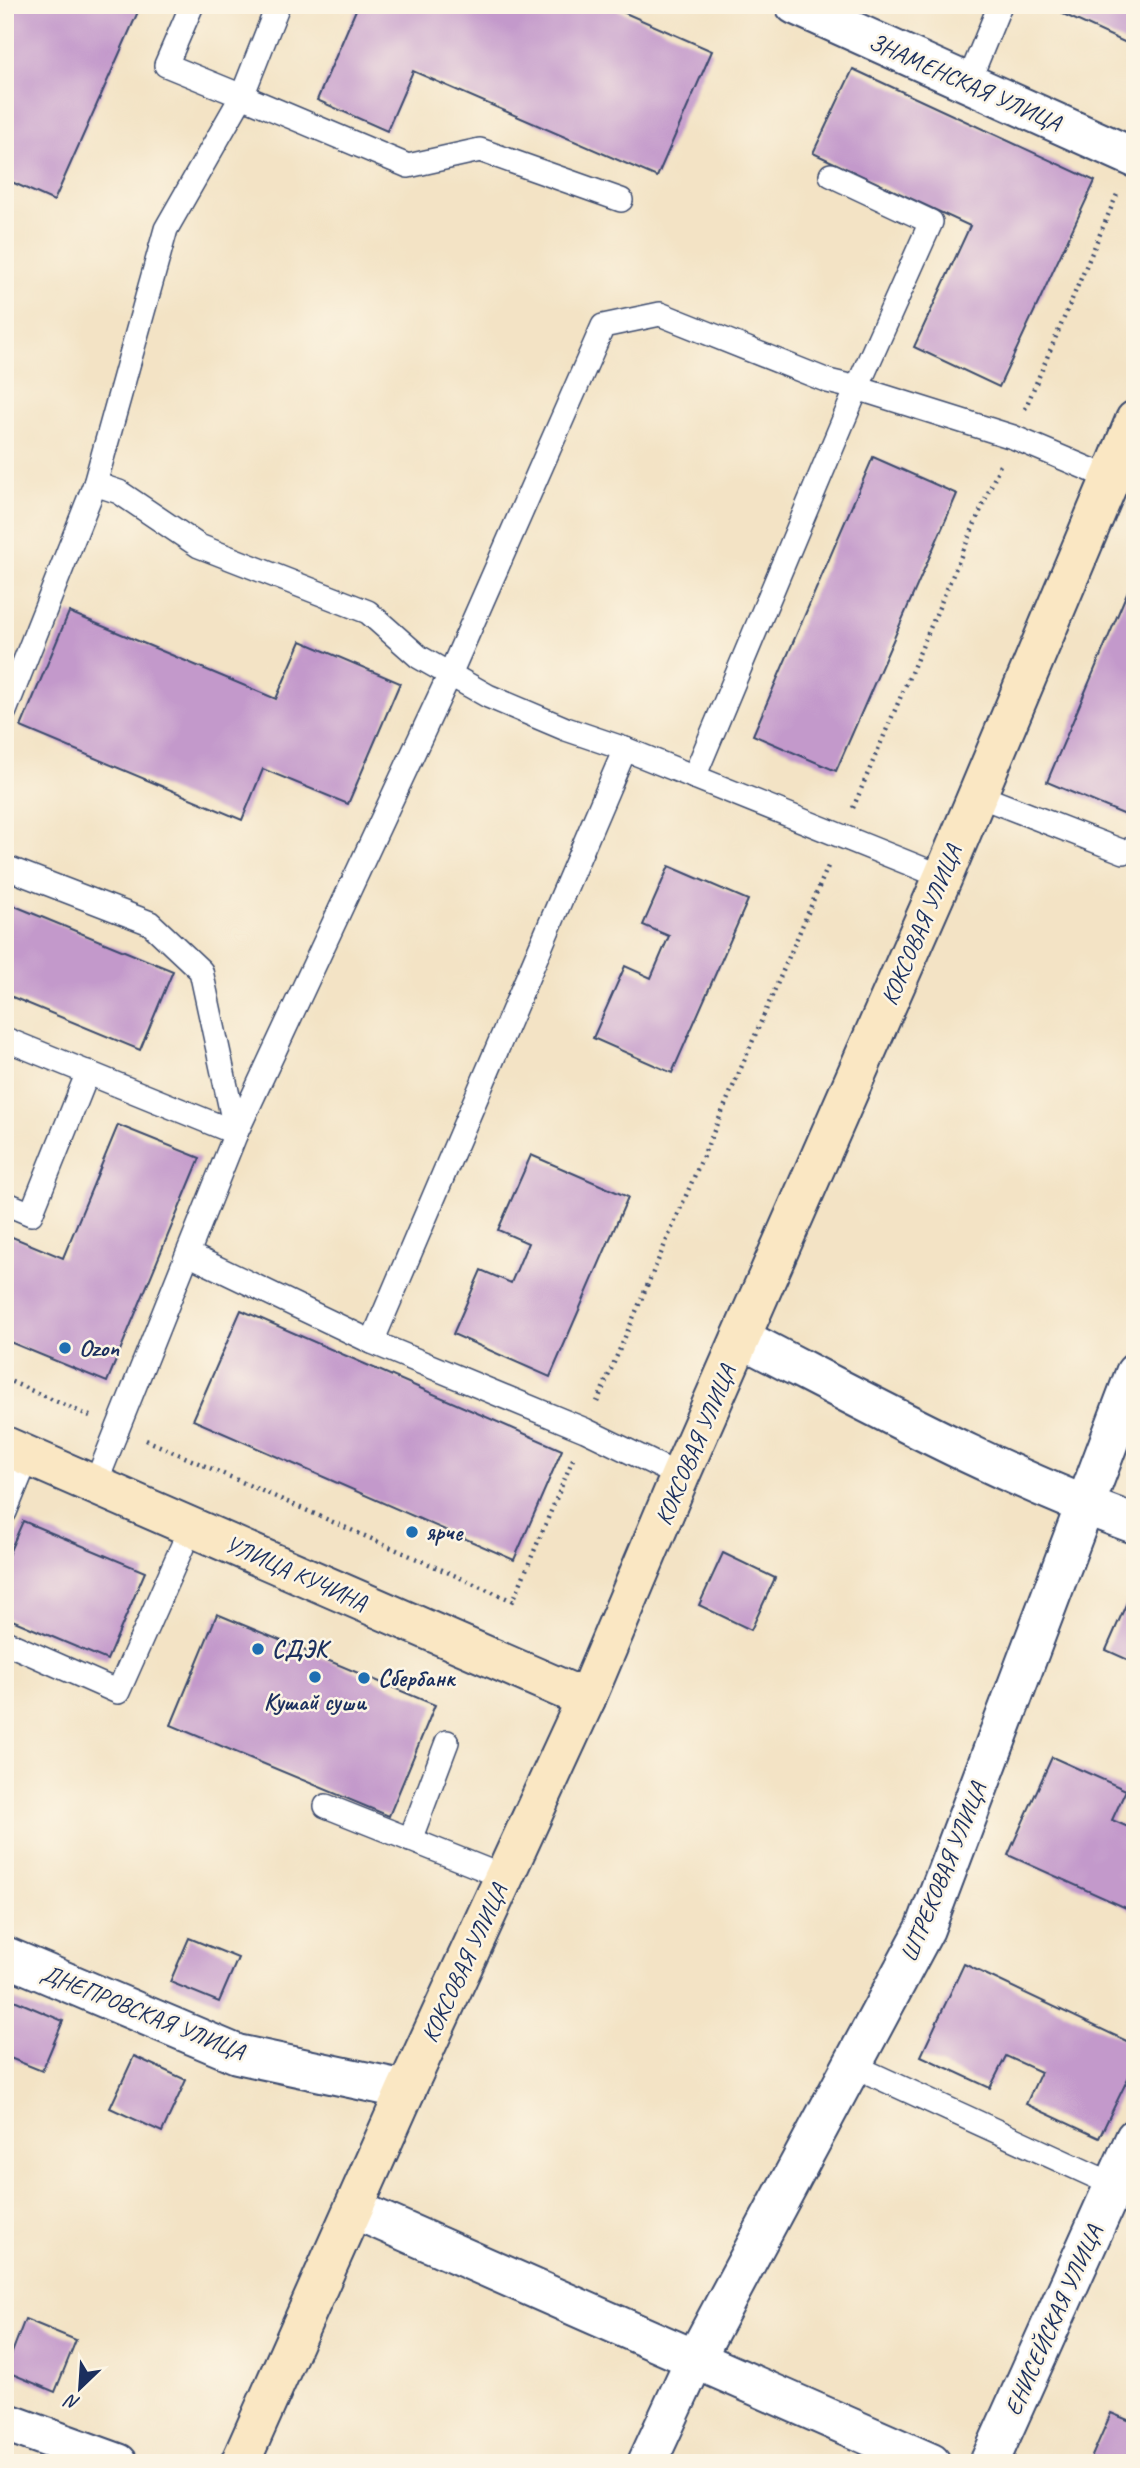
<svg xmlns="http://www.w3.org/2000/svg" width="1140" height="2468" viewBox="0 0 1140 2468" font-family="Caveat,sans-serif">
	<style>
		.building { fill: #c399cb }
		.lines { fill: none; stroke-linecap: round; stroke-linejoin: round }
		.lane-casing { stroke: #3b4a6d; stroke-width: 26 }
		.street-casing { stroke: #3b4a6d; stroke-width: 42 }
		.secondary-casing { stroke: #3b4a6d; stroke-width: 42 }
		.path { stroke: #3b4a6d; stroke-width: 4.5; stroke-dasharray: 2 5; stroke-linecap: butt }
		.lane { stroke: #fff; stroke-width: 23 }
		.street { stroke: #fff; stroke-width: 38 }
		.secondary { stroke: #fae7c3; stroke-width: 38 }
		.poi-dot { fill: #1f6fb2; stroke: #fcf5e5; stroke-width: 2.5 }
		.labels { text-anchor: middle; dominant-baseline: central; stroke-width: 5; stroke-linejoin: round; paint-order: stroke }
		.street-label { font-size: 24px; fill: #1b2f5e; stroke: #fcf5e5 }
		.poi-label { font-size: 24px; font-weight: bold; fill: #1b2f5e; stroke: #fcf5e5; text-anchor: start }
	</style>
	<rect width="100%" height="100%" fill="#fcf5e5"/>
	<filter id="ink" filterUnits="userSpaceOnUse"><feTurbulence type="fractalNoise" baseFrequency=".0143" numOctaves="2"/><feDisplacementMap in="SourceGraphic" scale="14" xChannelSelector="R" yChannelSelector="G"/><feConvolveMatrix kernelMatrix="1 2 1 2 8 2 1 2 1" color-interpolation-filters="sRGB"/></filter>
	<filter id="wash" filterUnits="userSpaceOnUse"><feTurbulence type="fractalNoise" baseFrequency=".00686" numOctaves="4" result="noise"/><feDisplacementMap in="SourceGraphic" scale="28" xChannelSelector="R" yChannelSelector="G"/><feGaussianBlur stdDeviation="1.57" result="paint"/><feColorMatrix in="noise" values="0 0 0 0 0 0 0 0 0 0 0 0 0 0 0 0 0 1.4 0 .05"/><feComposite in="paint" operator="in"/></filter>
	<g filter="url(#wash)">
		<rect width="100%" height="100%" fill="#f3e3c5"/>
		<g id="blocks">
			<!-- building -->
			<g class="building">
				<polygon points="5,5 141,5 54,201 5,179"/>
				<polygon points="358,5 607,5 712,51 657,177 413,71 387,131 317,100"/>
				<polygon points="1067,5 1135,5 1135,47 1063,14"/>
				<polygon points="853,69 1095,181 999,387 914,347 970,226 813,153"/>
				<polygon points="873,457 957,494 836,771 753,735"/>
				<polygon points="1135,574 1135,819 1047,782"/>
				<polygon points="69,612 276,699 301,641 400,683 348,804 263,769 242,820 21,727"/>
				<polygon points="669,866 748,900 672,1073 593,1038 625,966 651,978 669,936 643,925"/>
				<polygon points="5,902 173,971 140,1050 5,994"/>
				<polygon points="118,1125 200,1158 107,1382 5,1340 5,1234 63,1258"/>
				<polygon points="531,1155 628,1197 550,1377 453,1334 481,1270 511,1283 528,1243 498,1230"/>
				<polygon points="241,1310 562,1450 514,1560 193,1420"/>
				<polygon points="23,1521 145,1572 107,1660 5,1617 5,1562"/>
				<polygon points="723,1553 775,1578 751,1630 699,1605"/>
				<polygon points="1135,1584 1135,1663 1106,1650"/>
				<polygon points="217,1614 435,1705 389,1816 171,1725"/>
				<polygon points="1052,1757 1126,1790 1112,1820 1135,1830 1135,1912 1008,1855"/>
				<polygon points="189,1938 238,1958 219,2002 170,1982"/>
				<polygon points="964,1964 1135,2045 1135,2064 1099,2138 1026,2104 1041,2072 1006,2056 990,2088 921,2056"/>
				<polygon points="14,2000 63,2021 42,2071 5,2056 5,2020"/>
				<polygon points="134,2056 186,2080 162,2132 110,2108"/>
				<polygon points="25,2319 76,2340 55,2392 5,2371"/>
				<polygon points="1111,2413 1135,2423 1135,2463 1089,2463"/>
			</g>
		</g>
	</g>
	<g filter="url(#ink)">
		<use href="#blocks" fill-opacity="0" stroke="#3b4a6d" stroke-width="2"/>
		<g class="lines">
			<defs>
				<g id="lane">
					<polyline points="278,5 242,96 408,166 480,150 621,200"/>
					<polyline points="968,83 1000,5"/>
					<polyline points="95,484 119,492 199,546 368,612 419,657 488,696 566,729 625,749"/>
					<polyline points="5,711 95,484 166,229 242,96 166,65 192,5"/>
					<polyline points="694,777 857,388 1013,437 1110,478"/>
					<polyline points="977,795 1124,852 1135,847"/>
					<polyline points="5,867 150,923 201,971 236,1133"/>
					<polyline points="5,1039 236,1133 95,1485"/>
					<polyline points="236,1133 450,674 603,326 660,314 828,381 857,388 931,222 831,175"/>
					<polyline points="5,1203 31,1214 88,1072"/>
					<polyline points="188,1254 372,1342 585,1430 680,1476"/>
					<polyline points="372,1342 625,749 943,877"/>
					<polyline points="5,1512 28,1456"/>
					<polyline points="5,1642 118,1692 191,1527"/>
					<polyline points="326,1806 504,1877"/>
					<polyline points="410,1840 447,1742"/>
					<polyline points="852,2065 1114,2185"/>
				</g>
				<g id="street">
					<polyline points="795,5 1135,158"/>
					<path d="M741 1338C870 1404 998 1475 1135 1524"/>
					<polyline points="5,1956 237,2054 406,2090"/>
					<polyline points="354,2209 931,2463"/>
					<polyline points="5,2422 118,2463"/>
					<polyline points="647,2463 695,2359 925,1929 1135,1373"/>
					<polyline points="989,2463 1135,2138"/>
				</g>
				<g id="secondary">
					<polyline points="5,1446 586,1699"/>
					<polyline points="240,2463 406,2090 586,1699 680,1476 943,877 1135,420"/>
				</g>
			</defs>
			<!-- lane casing -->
			<use href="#lane" class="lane-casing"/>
			<!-- street casing -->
			<use href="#street" class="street-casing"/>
			<!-- secondary casing -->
			<use href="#secondary" class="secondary-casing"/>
			<!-- path -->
			<g class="path">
				<polyline points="1025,409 1118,192"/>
				<polyline points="853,808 1000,465"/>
				<polyline points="5,1379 90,1416"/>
				<polyline points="597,1402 829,864"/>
				<polyline points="146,1440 513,1601 573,1459"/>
			</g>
			<!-- lane -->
			<use href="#lane" class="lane"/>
			<!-- street -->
			<use href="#street" class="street"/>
			<!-- secondary -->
			<use href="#secondary" class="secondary"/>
		</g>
	</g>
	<!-- markers -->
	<g class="poi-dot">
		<circle cx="65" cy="1348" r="7"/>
		<circle cx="412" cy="1532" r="7"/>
		<circle cx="258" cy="1649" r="7"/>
		<circle cx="315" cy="1677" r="7"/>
		<circle cx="364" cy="1678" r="7"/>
	</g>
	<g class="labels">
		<!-- street labels -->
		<g class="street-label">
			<text transform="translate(965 82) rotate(24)">ЗНАМЕНСКАЯ УЛИЦА</text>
			<text transform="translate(921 925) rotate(-67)">КОКСОВАЯ УЛИЦА</text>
			<text transform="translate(695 1445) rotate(-67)">КОКСОВАЯ УЛИЦА</text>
			<text transform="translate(296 1573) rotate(24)">УЛИЦА КУЧИНА</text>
			<text transform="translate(943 1872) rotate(-68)">ШТРЕКОВАЯ УЛИЦА</text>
			<text transform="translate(464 1963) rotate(-65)">КОКСОВАЯ УЛИЦА</text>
			<text transform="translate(143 2012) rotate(22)">ДНЕПРОВСКАЯ УЛИЦА</text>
			<text transform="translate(1053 2320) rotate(-66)">ЕНИСЕЙСКАЯ УЛИЦА</text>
		</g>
		<!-- poi labels -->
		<g class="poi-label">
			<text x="79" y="1348">Ozon</text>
			<text x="426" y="1532">ярче</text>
			<text x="272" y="1649">СДЭК</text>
			<text x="378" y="1678">Сбербанк</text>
			<text x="315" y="1702" text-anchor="middle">Кушай суши</text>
		</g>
	</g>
	<!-- margin -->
	<rect width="1140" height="2468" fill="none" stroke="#fcf5e5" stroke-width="28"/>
	<!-- north arrow -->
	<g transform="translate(80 2388) rotate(205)" stroke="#fcf5e5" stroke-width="5" paint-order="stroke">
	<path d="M0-5L12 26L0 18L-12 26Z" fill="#1b2f5e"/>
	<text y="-10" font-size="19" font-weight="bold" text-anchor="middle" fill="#1b2f5e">N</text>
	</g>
</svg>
